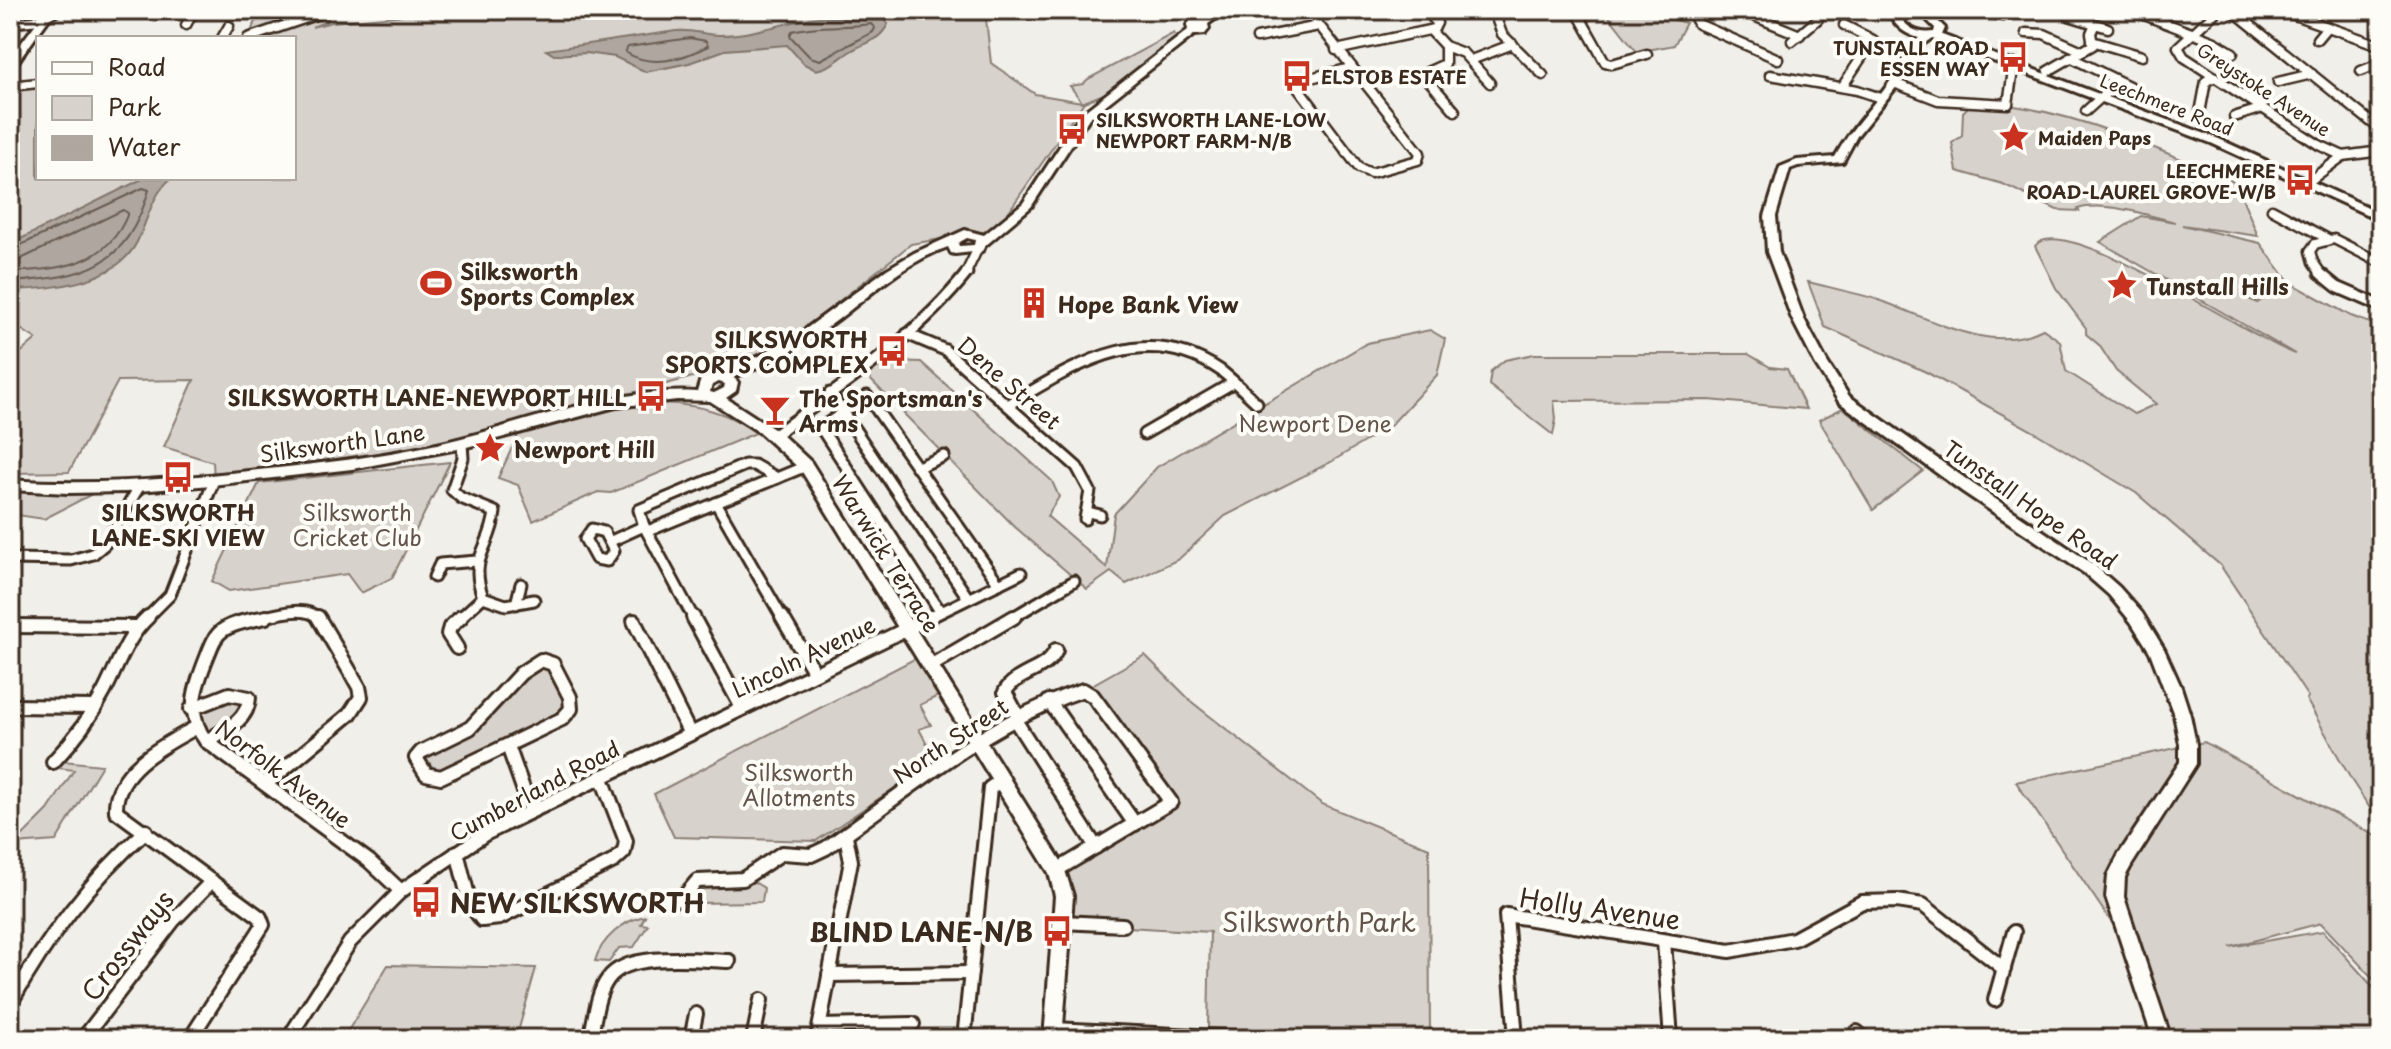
<svg xmlns="http://www.w3.org/2000/svg" width="2391" height="1049" viewBox="0 0 2391 1049" font-family="'Playpen Sans',sans-serif">
	<style>
		.green { fill: #d7d2cc; stroke: #897e75; stroke-width: 2 }
		.water { fill: #aea69f; stroke: #80746b; stroke-width: 2 }
		.lines { fill: none; stroke-linecap: round; stroke-linejoin: round }
		.shore { stroke: #695c52; stroke-width: 2 }
		.stream { stroke: #80746b; stroke-width: 2 }
		.street-far2-casing { stroke: #3b2a1e; stroke-width: 13 }
		.street-far1-casing { stroke: #3b2a1e; stroke-width: 15 }
		.street-casing { stroke: #3b2a1e; stroke-width: 18 }
		.secondary-casing { stroke: #3b2a1e; stroke-width: 6 }
		.highway-casing { stroke: #3b2a1e; stroke-width: 6 }
		.street-far2 { stroke: #fdfcf7; stroke-width: 8 }
		.street-far1 { stroke: #fdfcf7; stroke-width: 9 }
		.street { stroke: #fdfcf7; stroke-width: 12 }
		.secondary { fill: #fdfcf7; fill-rule: evenodd }
		.highway { fill: #fdfcf7; fill-rule: evenodd }
		.labels { text-anchor: middle; dominant-baseline: central; stroke-width: 8; stroke-linejoin: round; paint-order: stroke }
		.far-poi-label { font-size: 18px; font-weight: bold; fill: #3b2a1e; stroke: #fdfcf7; text-anchor: start }
		.far-street-label { font-size: 18px; fill: #3b2a1e; stroke: #fdfcf7 }
		.poi-label { font-size: 22px; font-weight: bold; fill: #3b2a1e; stroke: #fdfcf7; text-anchor: start }
		.street-label { font-size: 22px; fill: #3b2a1e; stroke: #fdfcf7 }
		.park-label { font-size: 22px; fill: #62544a; stroke: #fdfcf7 }
		.near-poi-label { font-size: 26px; font-weight: bold; fill: #3b2a1e; stroke: #fdfcf7; text-anchor: start }
		.near-street-label { font-size: 26px; fill: #3b2a1e; stroke: #fdfcf7 }
		.near-park-label { font-size: 26px; fill: #62544a; stroke: #fdfcf7 }
	</style>
	<rect width="100%" height="100%" fill="#f1efea"/>
	<filter id="ink" filterUnits="userSpaceOnUse"><feTurbulence type="fractalNoise" baseFrequency=".0125" numOctaves="2"/><feDisplacementMap in="SourceGraphic" scale="16" xChannelSelector="R" yChannelSelector="G"/><feConvolveMatrix kernelMatrix="1 2 1 2 8 2 1 2 1" color-interpolation-filters="sRGB"/></filter>
	<g filter="url(#ink)">
		<!-- green -->
		<g class="green">
			<polygon points="259,10 331,10 327,21 312,27 332,22 456,10 995,10 986,19 991,63 1035,94 1082,102 1070,86 1083,84 1088,79 1174,33 1177,37 1106,93 1084,102 996,230 911,244 769,357 468,436 322,467 214,480 213,462 164,447 194,380 118,381 69,472 10,473 10,362 36,339 10,322 10,88 38,85 38,178 294,178 294,38 249,38"/>
			<polygon points="1604,10 1637,10 1686,23 1674,45 1637,52"/>
			<path d="M2008 105C2087 116 2163 151 2236 183L2258 236 2182 225 2260 243 2289 282 2256 301 2241 295 2257 303 2291 283 2351 316 2381 327V825L2352 781 2306 699 2308 697 2220 565 2136 493 2031 430 1926 372 1825 327 1808 282C1832 288 1856 293 1879 300 1930 318 1991 356 2043 329L2060 341 2066 371 2134 414 2156 404 2116 371 2099 345 2086 334V328L2056 288 2035 246C2063 208 2256 342 2295 354L2100 242 2141 216 2175 222C2150 215 2103 201 2078 209L2079 211 2057 210 2003 184 1957 171 1952 143 1962 136 1963 112 1969 106Z"/>
			<polygon points="1430,330 1445,339 1437,375 1390,426 1331,462 1225,516 1179,559 1126,584 1111,572 1087,589 1015,527 864,373 885,357 891,361 921,362 1052,481 1059,497 1047,516 1107,568 1114,514 1157,467 1367,343"/>
			<polygon points="1534,354 1748,354 1770,367 1787,369 1806,409 1709,400 1554,401 1556,419 1553,435 1489,385 1491,371 1505,360"/>
			<path d="M663 403C698 405 727 411 756 433L611 493 598 492 533 521 518 485 498 478 518 435C565 422 613 406 663 403Z"/>
			<polygon points="1843,408 1923,471 1873,510 1819,420"/>
			<polygon points="450,462 392,578 361,593 347,574 229,591 212,581 259,483"/>
			<polygon points="10,485 104,488 44,519 10,514"/>
			<polygon points="1145,655 1193,703 1322,804 1429,848 1430,1036 1208,1028 1210,932 1127,927 1065,920 1057,870 1175,804 1083,690"/>
			<polygon points="916,658 940,695 920,705 931,725 919,729 936,760 816,841 674,837 654,794"/>
			<polygon points="537,665 550,666 568,706 565,713 446,770 433,768 427,759 428,753 469,733"/>
			<polygon points="230,698 241,702 243,711 216,731 207,733 199,715 202,710"/>
			<polygon points="2204,742 2381,839 2381,987 2321,923 2230,947 2323,931 2381,996 2381,1039 2168,1039 2131,951 2016,782"/>
			<polygon points="63,761 102,765 56,841 14,844 48,810 74,770 58,768"/>
			<polygon points="751,880 764,888 762,902 695,903 700,886"/>
			<path d="M645 916 641 924 648 925 634 947 619 948 609 962 595 961C601 939 624 920 645 916Z"/>
			<polygon points="388,965 536,968 516,1039 343,1039"/>
		</g>
		<!-- water -->
		<g class="water">
			<path d="M866 16 881 17 888 24C880 41 866 42 851 51 838 59 832 67 816 70L804 64 787 45 725 50 689 63 646 72 615 57 586 53 554 55 546 50 676 31C692 29 704 35 719 35 751 35 781 24 811 18 830 14 847 20 866 16Z"/>
			<path d="M144 178H172C152 193 148 220 137 242 116 284 51 289 10 290V244Z"/>
		</g>
		<g class="lines">
			<!-- shore -->
			<g class="shore">
				<path d="M871 24 875 28 873 32 820 60 810 57 790 36 792 31C819 24 844 28 871 24Z"/>
				<path d="M690 38 706 41 708 46C682 59 652 69 625 52L628 47Z"/>
				<path d="M10 250 143 188 149 190C126 268 85 277 10 282"/>
				<path d="M10 260 21 259 123 210 128 213C108 266 60 269 10 272"/>
			</g>
			<!-- stream -->
			<polyline class="stream" points="877,17 884,10"/>
			<defs>
				<g id="street-far2">
					<polyline points="1307,10 1420,153 1418,160 1371,173 1359,168 1297,86 1302,80 1351,68"/>
					<polyline points="1493,10 1502,34 1543,75"/>
					<polyline points="1576,10 1605,62 1612,64 1647,54"/>
					<polyline points="1698,10 1695,18 1698,24 1778,59"/>
					<polyline points="1739,10 1800,35"/>
					<polyline points="1979,10 2002,16 2005,10"/>
					<polyline points="2131,10 2215,42 2233,53"/>
					<polyline points="2218,10 2178,47 2184,57 2319,145 2343,156 2381,151"/>
					<polyline points="2232,10 2381,130"/>
					<polyline points="2280,10 2381,46"/>
					<polyline points="2069,16 2108,28"/>
					<polyline points="186,25 194,10"/>
					<polyline points="1430,30 1445,46 1463,53 1490,83"/>
					<polyline points="2026,33 2044,34 2082,51"/>
					<polyline points="222,38 229,26"/>
					<polyline points="248,38 330,10"/>
					<polyline points="1257,38 1319,26"/>
					<polyline points="2317,39 2327,27"/>
					<polyline points="1792,41 1818,19"/>
					<polyline points="2092,41 2142,56"/>
					<polyline points="1445,46 1445,64 1423,74 1455,111"/>
					<polyline points="1336,50 1434,29 1437,23 1426,10"/>
					<polyline points="2070,57 2131,87"/>
					<polyline points="1471,60 1513,44"/>
					<polyline points="2048,71 2093,45 2091,33 2095,24"/>
					<polyline points="2361,71 2381,63"/>
					<polyline points="1770,75 1857,90 1881,98"/>
					<polyline points="2278,82 2312,74"/>
					<polyline points="1894,83 1938,100 2008,104 2014,64"/>
					<polyline points="10,86 38,83"/>
					<polyline points="1842,87 1873,40 1844,25"/>
					<polyline points="2086,111 2106,93"/>
					<polyline points="2200,113 2206,81 2215,77"/>
					<polyline points="2234,117 2263,108"/>
					<polyline points="2312,179 2343,156"/>
					<polyline points="2272,209 2328,239"/>
					<polyline points="965,275 978,248"/>
					<polyline points="2322,275 2313,262 2310,251 2315,244 2334,239 2381,263"/>
				</g>
				<g id="street-far1">
					<polyline points="2320,273 2337,287 2381,306"/>
					<polyline points="907,334 945,350 1077,467 1090,491 1085,519"/>
					<polyline points="830,393 968,598"/>
					<path d="M1008 405C1076 365 1143 319 1220 370 1233 380 1245 392 1257 403"/>
					<polyline points="1144,434 1234,382"/>
					<path d="M773 436C841 386 914 340 967 273"/>
					<path d="M462 444 463 458 452 490 461 498 495 512C491 549 468 556 483 597L506 605 534 600"/>
					<polyline points="918,467 944,456"/>
					<polyline points="716,503 783,619"/>
					<polyline points="1088,512 1100,515"/>
					<polygon points="592,529 604,532 614,551 607,561 596,559 585,539"/>
					<polyline points="648,531 806,466"/>
					<polyline points="611,541 644,526"/>
					<polyline points="10,559 71,560 93,554 105,544 139,487"/>
					<polyline points="434,577 440,564 477,561"/>
					<polyline points="516,604 521,584"/>
					<polyline points="940,611 821,428 867,396 999,584"/>
					<polyline points="146,619 170,595 214,480"/>
					<path d="M256 619C274 615 306 604 319 619"/>
					<polyline points="459,619 483,597"/>
					<polyline points="694,619 644,526 639,510 745,465 754,465 777,478"/>
					<polyline points="927,619 1021,573"/>
					<polyline points="1010,619 1074,581"/>
				</g>
				<g id="street">
					<path d="M266 617C252 620 235 622 223 630 214 636 211 647 207 657 195 687 185 713 206 741L369 861 401 891"/>
					<polyline points="693,617 742,708"/>
					<polyline points="782,617 815,673"/>
					<polyline points="634,621 689,732"/>
					<polyline points="10,626 137,627"/>
					<polyline points="457,648 448,634 450,627 461,617"/>
					<polygon points="541,660 553,664 570,697 571,709 562,719 441,777 426,774 416,758 421,752 470,728 521,673"/>
					<polyline points="932,665 1014,617"/>
					<polyline points="1049,701 1135,824"/>
					<polyline points="10,706 94,707"/>
					<path d="M191 709 229 694 249 698C248 721 224 731 206 741"/>
					<path d="M1019 718 1005 692C1015 672 1048 671 1056 650"/>
					<polyline points="1015,720 1096,847"/>
					<polyline points="508,746 531,811"/>
					<path d="M53 762C73 741 91 717 104 692 117 667 127 636 148 617"/>
					<polyline points="266,784 350,714 361,697 359,687 318,617"/>
					<polyline points="457,852 470,904 482,920 500,918 614,861 624,852 626,841 601,776"/>
					<path d="M662 900 682 899 697 881 743 879 782 853 811 855 826 848C907 791 988 721 1083 690L1093 696 1171 802 1057 870"/>
					<polyline points="1062,922 1123,925"/>
					<polyline points="1664,941 1671,1039"/>
					<polyline points="829,975 971,973"/>
					<polyline points="1995,1000 2014,932"/>
					<path d="M10 1004C47 938 89 881 146 831"/>
					<polyline points="820,1026 913,1024"/>
					<polyline points="1054,1029 1257,1039"/>
					<polyline points="1857,1032 1864,1039"/>
					<polyline points="10,1033 36,1039"/>
					<polyline points="83,1039 173,921 212,881"/>
					<path d="M190 1039 263 925 260 917 116 811C114 770 164 745 195 728"/>
					<polyline points="288,1039 350,942 401,891 485,834 931,617"/>
					<path d="M590 1039C595 1020 596 995 608 979 627 951 699 960 729 961"/>
					<polyline points="691,1039 696,1014"/>
					<polyline points="753,1039 761,1000"/>
					<polyline points="817,1039 851,861 846,836"/>
					<polyline points="964,1039 990,788 1003,779"/>
					<polyline points="1516,1039 1506,915 1730,951 1794,939 1862,902 1897,901 1923,905 2004,969"/>
				</g>
				<g id="secondary">
					<path d="M1217 10H1228L1208 24 1209 29 1205 34 1194 35 1089 118 1031 207 985 246 982 251 955 254 951 253 948 247C906 262 875 291 840 318 808 342 772 365 733 377L738 382 736 391 726 398 780 433 811 462 1063 864 1073 896 1062 1039H1044L1055 896 1049 873 801 470 759 432 710 401 677 400 615 407 463 448 352 469 212 485 126 492 68 493 10 490V480C93 486 175 479 258 470 318 464 378 457 437 444 523 425 608 387 697 392L701 379 746 363 792 339 887 269 914 253 965 230 984 235 1023 203 1081 114 1188 30 1187 25 1191 20 1203 19ZM967 238 975 240 974 245 959 246 958 243ZM719 382 725 384 724 388 714 393 710 392 712 385Z"/>
					<path d="M1903 10 1931 14 1945 28 1942 35 2219 139 2381 213V221L2211 143 1932 38 1922 45 1898 85 1857 136 1843 162 1798 166 1790 169 1776 216 1779 252 1804 319 1827 362 1849 396 1973 484 2094 565 2119 587 2142 613 2164 649 2181 687 2190 715 2196 744V764L2131 866 2125 877 2124 897 2171 1039H2153L2106 897 2108 876 2119 854 2180 762V744L2174 715 2150 652 2131 622 2109 595 2084 573 1963 492 1839 402 1815 364 1792 319 1767 252 1765 216 1780 167 1797 160 1835 157C1851 127 1873 107 1891 80 1900 66 1906 48 1919 38 1906 34 1898 29 1891 17ZM1907 15 1925 18 1935 28 1934 32C1920 34 1909 30 1901 18Z"/>
					<polygon points="43,14 51,16 14,67 10,68 10,58"/>
				</g>
				<polygon id="highway" points="50,10 66,10 39,24 10,27 10,19 33,17"/>
			</defs>
			<!-- street-far2 casing -->
			<use href="#street-far2" class="street-far2-casing"/>
			<!-- street-far1 casing -->
			<use href="#street-far1" class="street-far1-casing"/>
			<!-- street casing -->
			<use href="#street" class="street-casing"/>
			<!-- secondary casing -->
			<use href="#secondary" class="secondary-casing"/>
			<!-- highway casing -->
			<use href="#highway" class="highway-casing"/>
			<!-- street-far2 -->
			<use href="#street-far2" class="street-far2"/>
			<!-- street-far1 -->
			<use href="#street-far1" class="street-far1"/>
			<!-- street -->
			<use href="#street" class="street"/>
			<!-- secondary -->
			<use href="#secondary" class="secondary"/>
			<!-- highway -->
			<use href="#highway" class="highway"/>
		</g>
	</g>
	<!-- icons -->
	<defs>
		<symbol id="bus-bare" viewBox="-9 -9 18 18"><path d="M-5-6H5V4H4V6H2V4H-2V6H-4V4H-5ZM-3.5-4V0h7V-4ZM-3.5 1.2v1.5H-2V1.2ZM2 1.2v1.5H3.5V1.2Z" fill="#c8321e" stroke="#fdfcf7" stroke-width="2.5" paint-order="stroke"/></symbol>
		<symbol id="sight-bare" viewBox="-9 -9 18 18"><path d="M0-6L1.8-2.2L6-1.7L2.9 1.2L3.7 5.4L0 3.3L-3.7 5.4L-2.9 1.2L-6-1.7L-1.8-2.2Z" fill="#c8321e" stroke="#fdfcf7" stroke-width="2.5" paint-order="stroke"/></symbol>
		<symbol id="stadium-bare" viewBox="-9 -9 18 18"><path d="M0-5a6.5 5 0 1 0 0 10a6.5 5 0 1 0 0-10ZM-3.5-1.8h7v3.6h-7Z" fill="#c8321e" stroke="#fdfcf7" stroke-width="2.5" paint-order="stroke"/></symbol>
		<symbol id="building-bare" viewBox="-9 -9 18 18"><path d="M-4-6H4V6H1V3H-1V6H-4ZM-2.5-4.3h1.7v1.8h-1.7ZM.8-4.3h1.7v1.8H.8ZM-2.5-1h1.7V.8h-1.7ZM.8-1h1.7V.8H.8Z" fill="#c8321e" stroke="#fdfcf7" stroke-width="2.5" paint-order="stroke"/></symbol>
		<symbol id="bar-bare" viewBox="-9 -9 18 18"><path d="M-6-5H6L.8 .8V4.5H3.5V6h-7V4.5H-.8V.8Z" fill="#c8321e" stroke="#fdfcf7" stroke-width="2.5" paint-order="stroke"/></symbol>
	</defs>
	<g fill-rule="evenodd">
		<use href="#bus-bare" x="1991" y="35" width="44" height="44"/>
		<use href="#bus-bare" x="1275" y="54" width="44" height="44"/>
		<use href="#bus-bare" x="1050" y="107" width="44" height="44"/>
		<use href="#sight-bare" x="1992" y="115" width="44" height="44"/>
		<use href="#bus-bare" x="2278" y="158" width="44" height="44"/>
		<use href="#stadium-bare" x="414" y="261" width="44" height="44"/>
		<use href="#sight-bare" x="2100" y="263" width="44" height="44"/>
		<use href="#building-bare" x="1012" y="281" width="44" height="44"/>
		<use href="#bus-bare" x="870" y="329" width="44" height="44"/>
		<use href="#bus-bare" x="629" y="374" width="44" height="44"/>
		<use href="#bar-bare" x="753" y="388" width="44" height="44"/>
		<use href="#sight-bare" x="468" y="426" width="44" height="44"/>
		<use href="#bus-bare" x="156" y="455" width="44" height="44"/>
		<use href="#bus-bare" x="404" y="880" width="44" height="44"/>
		<use href="#bus-bare" x="1035" y="909" width="44" height="44"/>
	</g>
	<g class="labels">
		<!-- far-poi labels -->
		<g class="far-poi-label">
			<text x="1989" y="47" text-anchor="end">TUNSTALL ROAD<tspan x="1989" dy="21">ESSEN WAY</tspan></text>
			<text x="1321" y="76">ELSTOB ESTATE</text>
			<text x="1096" y="119">SILKSWORTH LANE-LOW<tspan x="1096" dy="21">NEWPORT FARM-N/B</tspan></text>
			<text x="2038" y="137">Maiden Paps</text>
			<text x="2276" y="170" text-anchor="end">LEECHMERE<tspan x="2276" dy="21">ROAD-LAUREL GROVE-W/B</tspan></text>
		</g>
		<!-- far-street labels -->
		<g class="far-street-label">
			<text transform="translate(2264 89) rotate(33)">Greystoke Avenue</text>
			<text transform="translate(2167 104) rotate(21)">Leechmere Road</text>
		</g>
		<!-- poi labels -->
		<g class="poi-label">
			<text x="460" y="270">Silksworth<tspan x="460" dy="25">Sports Complex</tspan></text>
			<text x="2146" y="285">Tunstall Hills</text>
			<text x="1058" y="303">Hope Bank View</text>
			<text x="868" y="338" text-anchor="end">SILKSWORTH<tspan x="868" dy="25">SPORTS COMPLEX</tspan></text>
			<text x="627" y="396" text-anchor="end">SILKSWORTH LANE-NEWPORT HILL</text>
			<text x="799" y="397">The Sportsman's<tspan x="799" dy="25">Arms</tspan></text>
			<text x="514" y="448">Newport Hill</text>
			<text x="178" y="511" text-anchor="middle">SILKSWORTH<tspan x="178" dy="25">LANE-SKI VIEW</tspan></text>
		</g>
		<!-- street labels -->
		<g class="street-label">
			<text transform="translate(1010 382) rotate(41)">Dene Street</text>
			<text transform="translate(342 442) rotate(-8)">Silksworth Lane</text>
			<text transform="translate(2031 504) rotate(35)">Tunstall Hope Road</text>
			<text transform="translate(887 553) rotate(58)">Warwick Terrace</text>
			<text transform="translate(803 656) rotate(-26)">Lincoln Avenue</text>
			<text transform="translate(950 740) rotate(-34)">North Street</text>
			<text transform="translate(284 773) rotate(37)">Norfolk Avenue</text>
			<text transform="translate(534 790) rotate(-28)">Cumberland Road</text>
		</g>
		<!-- park labels -->
		<g class="park-label">
			<text x="1315" y="422">Newport Dene</text>
			<text x="357" y="511">Silksworth<tspan x="357" dy="25">Cricket Club</tspan></text>
			<text x="799" y="771">Silksworth<tspan x="799" dy="25">Allotments</tspan></text>
		</g>
		<!-- near-poi labels -->
		<g class="near-poi-label">
			<text x="450" y="902">NEW SILKSWORTH</text>
			<text x="1033" y="931" text-anchor="end">BLIND LANE-N/B</text>
		</g>
		<!-- near-street labels -->
		<g class="near-street-label">
			<text transform="translate(1600 908) rotate(8)">Holly Avenue</text>
			<text transform="translate(127 945) rotate(-52)">Crossways</text>
		</g>
		<!-- near-park labels -->
		<g class="near-park-label">
			<text x="1319" y="921">Silksworth Park</text>
		</g>
	</g>
	<!-- margin -->
	<rect width="2391" height="1049" fill="none" stroke="#fdfcf7" stroke-width="40"/>
	<rect x="20" y="20" width="2351" height="1009" fill="none" stroke="#3b2a1e" stroke-width="3" filter="url(#ink)"/>
	<!-- legend -->
	<rect x="36" y="36" width="260" height="144" fill="#fdfcf7" stroke="#afa8a0" stroke-width="2"/>
	<rect x="52" y="62" width="40" height="12" fill="#fdfcf7" stroke="#afa8a0" stroke-width="2"/>
	<text x="108" y="76" font-size="24" fill="#3b2a1e">Road</text>
	<rect x="52" y="96" width="40" height="24" fill="#d7d2cc" stroke="#afa8a0" stroke-width="2"/>
	<text x="108" y="116" font-size="24" fill="#3b2a1e">Park</text>
	<rect x="52" y="136" width="40" height="24" fill="#aea69f" stroke="#afa8a0" stroke-width="2"/>
	<text x="108" y="156" font-size="24" fill="#3b2a1e">Water</text>
</svg>
